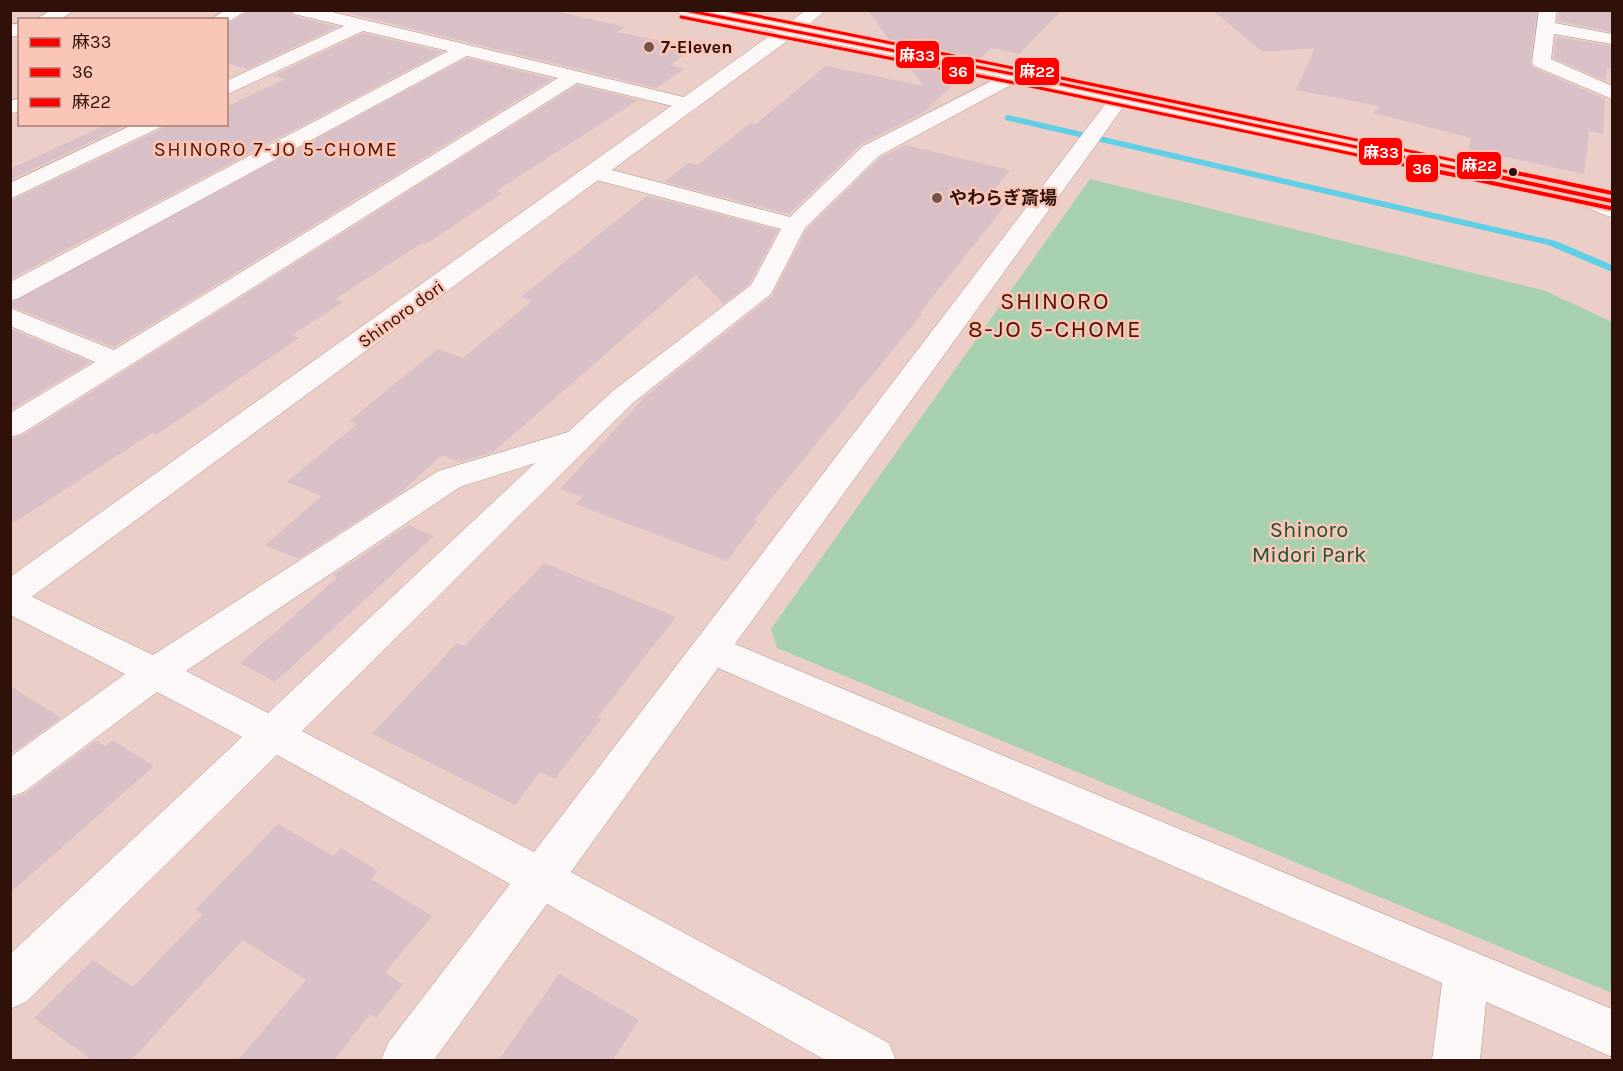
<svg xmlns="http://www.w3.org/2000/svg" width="1623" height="1071" viewBox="0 0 1623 1071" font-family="Karla,'Noto Sans JP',sans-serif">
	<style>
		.green { fill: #a7d1ae }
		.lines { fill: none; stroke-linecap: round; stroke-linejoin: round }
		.stream { fill: #60cfe6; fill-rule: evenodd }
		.building { fill: #d9bfc6 }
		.minor-casing { stroke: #af948d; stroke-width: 1 }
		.major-casing { stroke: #af948d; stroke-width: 1 }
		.minor { fill: #fcf8f7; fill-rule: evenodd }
		.major { fill: #fcf8f7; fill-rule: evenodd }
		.bus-1-far1-casing { stroke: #fac6b8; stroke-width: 6 }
		.bus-1-casing { stroke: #fac6b8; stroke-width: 8 }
		.bus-2-far1-casing { stroke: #fac6b8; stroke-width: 6 }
		.bus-2-casing { stroke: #fac6b8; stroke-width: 8 }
		.bus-3-far1-casing { stroke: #fac6b8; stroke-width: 6 }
		.bus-3-casing { stroke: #fac6b8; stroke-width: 8 }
		.bus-1-far1 { stroke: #f00; stroke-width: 3 }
		.bus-1 { stroke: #f00; stroke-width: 4 }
		.bus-2-far1 { stroke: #f00; stroke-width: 3 }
		.bus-2 { stroke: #f00; stroke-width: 4 }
		.bus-3-far1 { stroke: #f00; stroke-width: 3 }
		.bus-3 { stroke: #f00; stroke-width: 4 }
		.poi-dot { fill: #71534c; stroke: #fac6b8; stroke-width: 2 }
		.bus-dot { fill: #2f1109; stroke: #fac6b8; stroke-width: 2 }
		.labels { text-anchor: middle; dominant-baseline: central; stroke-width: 5; stroke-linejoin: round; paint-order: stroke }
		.far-poi-label { font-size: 18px; font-weight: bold; fill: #2f1109; stroke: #fac6b8; text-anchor: start }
		.far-street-label { font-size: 18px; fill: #2f1109; stroke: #fac6b8 }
		.far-neighbourhood-label { font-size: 20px; letter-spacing: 1.5px; fill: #561200; stroke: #fac6b8 }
		.park-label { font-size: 22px; fill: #1a5435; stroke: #fac6b8 }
		.neighbourhood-label { font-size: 24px; letter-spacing: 1.5px; fill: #561200; stroke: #fac6b8 }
		.line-badge { stroke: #fac6b8; stroke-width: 2 }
		.badge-label { font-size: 16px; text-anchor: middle; font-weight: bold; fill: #fff }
	</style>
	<rect width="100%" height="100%" fill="#ebcec7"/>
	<!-- green -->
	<polygon class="green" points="1090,179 1546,291 1612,322 1612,993 777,648 771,629"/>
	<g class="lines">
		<!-- stream -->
		<polygon class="stream" points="1008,115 1556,241 1612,265 1612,272 1548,245 1005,120 1005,116"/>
	</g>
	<!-- building -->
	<g class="building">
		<polygon points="250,10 290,10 293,16 337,27 247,69 226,63 226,25"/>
		<polygon points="336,10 551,10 625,27 617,32 695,48 670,65 684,69 656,88"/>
		<polygon points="868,10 1062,10 1019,54 991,48 980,59 890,41"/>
		<polygon points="1212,10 1537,10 1530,62 1532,67 1605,99 1603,134 1589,131 1584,174 1469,149 1471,138 1374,113 1379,106 1296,90 1315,48 1263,52"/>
		<polygon points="1559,10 1612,10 1612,32 1558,21"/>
		<polygon points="363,33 442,52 10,279 10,201 160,130 164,124 226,124 226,107 285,79 273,76"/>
		<polygon points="1556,37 1612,46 1612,69 1607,68 1606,81 1553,58"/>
		<polygon points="467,58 552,79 114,347 10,306 10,303"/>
		<polygon points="904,60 966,72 924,112 861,144 789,214 665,182 688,163 698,165 750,123 756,124 826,66 924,86"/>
		<polygon points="577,85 638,100 496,191 502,193 426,244 422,243 335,299 343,302 292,335 299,338 156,435 152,433 10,525 10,439 22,436"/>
		<polygon points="108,124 128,124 10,180 10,169"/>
		<polygon points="905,145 1010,170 988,198 1008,202 920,313 922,314 754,520 757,521 727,561 575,504 583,497 560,489 646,396 772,296 807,229 880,158"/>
		<polygon points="647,196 778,230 749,284 723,304 696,275 493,452 459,462 442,455 400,493 298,559 265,545 322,496 287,482 357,424 349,421 438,349 463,358 532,301 521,297"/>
		<polygon points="10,329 90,362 10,410"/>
		<polygon points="408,525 434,536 275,682 240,663 338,577 333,575"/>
		<polygon points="544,563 676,617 597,718 601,719 555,779 540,772 515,805 372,734 457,643 464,646"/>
		<polygon points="10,686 61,718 10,754"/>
		<polygon points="112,740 154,766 10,893 10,799 25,794 96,741 105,746"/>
		<polygon points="278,824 333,856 341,848 378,871 371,879 432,916 385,973 403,984 376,1018 370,1014 334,1060 238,1060 306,980 243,940 131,1060 92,1060 34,1018 93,960 133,987 203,914 195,910"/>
		<polygon points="559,974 639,1020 613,1060 499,1060"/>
	</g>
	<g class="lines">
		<defs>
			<g id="minor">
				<polygon points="51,10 75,10 59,20 35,20"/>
				<polygon points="225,10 248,10 226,23 226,20 210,20"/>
				<polygon points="292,10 324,10 696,100 699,104 696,108 689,110 577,83 21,434 10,437 10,413 95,362 10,326 10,308 114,350 558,78 467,56 19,298 10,301 10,282 448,51 363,31 226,95 226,81 344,26 294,14"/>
				<polygon points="1539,10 1557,10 1555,23 1612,34 1612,44 1554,34 1551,59 1612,86 1612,99 1534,66 1532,62"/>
				<polygon points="20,23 20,35 10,37 10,25"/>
				<path d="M1017 68 1024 70 1027 74 1024 78 879 156 805 228 771 294 634 402 302 731 534 852 1113 94H1127L1130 98 1127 102 735 644 1612 1009V1057L1486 1002 1480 1060H1432L1442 983 718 668 571 872 889 1043 896 1060H825L547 904 434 1060H381L388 1043 510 884 277 755 26 1002 10 1009V954L242 737 157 692 24 792 10 797V757L125 674 10 615V586L153 655 438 471 568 432 614 390 751 285 781 229 589 178 586 173 589 168 597 166 790 217 863 146ZM535 463 268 713 186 671 460 487Z"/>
				<polygon points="20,98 20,111 10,114 10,101"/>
				<polygon points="134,124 162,124 159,128 10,199 10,183"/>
				<path d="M1584 188 1612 201V217C1600 214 1580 206 1573 195L1576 190Z"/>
			</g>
			<polygon id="major" points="674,10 714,10 787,24 806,10 826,10 806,27 1017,68 1120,92 1612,194 1612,208 1120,104 1017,80 794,36 22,604 10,608 10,577 775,32 682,15"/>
		</defs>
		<!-- minor casing -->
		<use href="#minor" class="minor-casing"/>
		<!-- major casing -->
		<use href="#major" class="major-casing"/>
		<!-- minor -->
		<use href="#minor" class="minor"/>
		<!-- major -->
		<use href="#major" class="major"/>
		<defs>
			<polyline id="bus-1-far1" points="685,10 1033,78 1483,174"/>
			<polyline id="bus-1" points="1476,172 1612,201"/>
			<polyline id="bus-2-far1" points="681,17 1030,86 1447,174"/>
			<polyline id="bus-2" points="1440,172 1610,208"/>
			<path id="bus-3-far1" d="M727 10C992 62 1255 119 1519 174"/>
			<polyline id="bus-3" points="1512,172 1612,193"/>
		</defs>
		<!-- bus-1-far1 casing -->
		<use href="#bus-1-far1" class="bus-1-far1-casing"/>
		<!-- bus-1 casing -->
		<use href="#bus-1" class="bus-1-casing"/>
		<!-- bus-2-far1 casing -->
		<use href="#bus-2-far1" class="bus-2-far1-casing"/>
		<!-- bus-2 casing -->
		<use href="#bus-2" class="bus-2-casing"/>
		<!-- bus-3-far1 casing -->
		<use href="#bus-3-far1" class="bus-3-far1-casing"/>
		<!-- bus-3 casing -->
		<use href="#bus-3" class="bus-3-casing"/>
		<!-- bus-1-far1 -->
		<use href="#bus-1-far1" class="bus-1-far1"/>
		<!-- bus-1 -->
		<use href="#bus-1" class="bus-1"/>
		<!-- bus-2-far1 -->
		<use href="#bus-2-far1" class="bus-2-far1"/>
		<!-- bus-2 -->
		<use href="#bus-2" class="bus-2"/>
		<!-- bus-3-far1 -->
		<use href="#bus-3-far1" class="bus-3-far1"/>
		<!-- bus-3 -->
		<use href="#bus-3" class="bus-3"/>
	</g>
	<!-- markers -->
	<g class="poi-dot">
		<circle cx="649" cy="47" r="6"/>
		<circle cx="937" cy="198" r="6"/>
	</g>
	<circle class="bus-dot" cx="1513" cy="172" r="5"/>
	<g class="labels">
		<!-- far-poi labels -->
		<g class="far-poi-label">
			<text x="661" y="47">7-Eleven</text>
			<text x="949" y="198">やわらぎ斎場</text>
		</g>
		<!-- far-street labels -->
		<g class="far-street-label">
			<text transform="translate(401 314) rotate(-36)">Shinoro dori</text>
		</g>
		<!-- far-neighbourhood labels -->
		<g class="far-neighbourhood-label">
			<text x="276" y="149">SHINORO 7-JO 5-CHOME</text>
		</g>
		<!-- park labels -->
		<g class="park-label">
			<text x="1309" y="530">Shinoro<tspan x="1309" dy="25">Midori Park</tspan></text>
		</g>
		<!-- neighbourhood labels -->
		<g class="neighbourhood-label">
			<text x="1055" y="301">SHINORO<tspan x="1055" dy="28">8-JO 5-CHOME</tspan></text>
		</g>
	</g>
	<g class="line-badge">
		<rect x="895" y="40" width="45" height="29" rx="6" fill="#f00"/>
		<rect x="941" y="56" width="34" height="29" rx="6" fill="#f00"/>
		<rect x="1014" y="57" width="46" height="29" rx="6" fill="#f00"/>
		<rect x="1358" y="137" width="45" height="29" rx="6" fill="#f00"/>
		<rect x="1456" y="151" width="46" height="29" rx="6" fill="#f00"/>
		<rect x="1405" y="154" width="34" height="29" rx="6" fill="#f00"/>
	</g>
	<g class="badge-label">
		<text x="917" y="61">麻33</text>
		<text x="958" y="77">36</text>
		<text x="1037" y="77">麻22</text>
		<text x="1381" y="158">麻33</text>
		<text x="1479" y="171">麻22</text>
		<text x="1422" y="174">36</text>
	</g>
	<!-- border -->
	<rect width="1623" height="1071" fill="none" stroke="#2f1109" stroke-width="24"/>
	<!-- legend -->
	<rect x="18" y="18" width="210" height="108" fill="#fac6b8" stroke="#a97e72" stroke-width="1.5"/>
	<rect x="30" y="38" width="30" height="9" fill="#ff0000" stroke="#a97e72" stroke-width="1.5"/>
	<text x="72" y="48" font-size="18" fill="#2f1109">麻33</text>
	<rect x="30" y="68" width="30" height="9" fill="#ff0000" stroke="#a97e72" stroke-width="1.5"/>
	<text x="72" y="78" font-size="18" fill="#2f1109">36</text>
	<rect x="30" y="98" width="30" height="9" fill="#ff0000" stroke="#a97e72" stroke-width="1.5"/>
	<text x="72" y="108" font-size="18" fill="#2f1109">麻22</text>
</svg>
